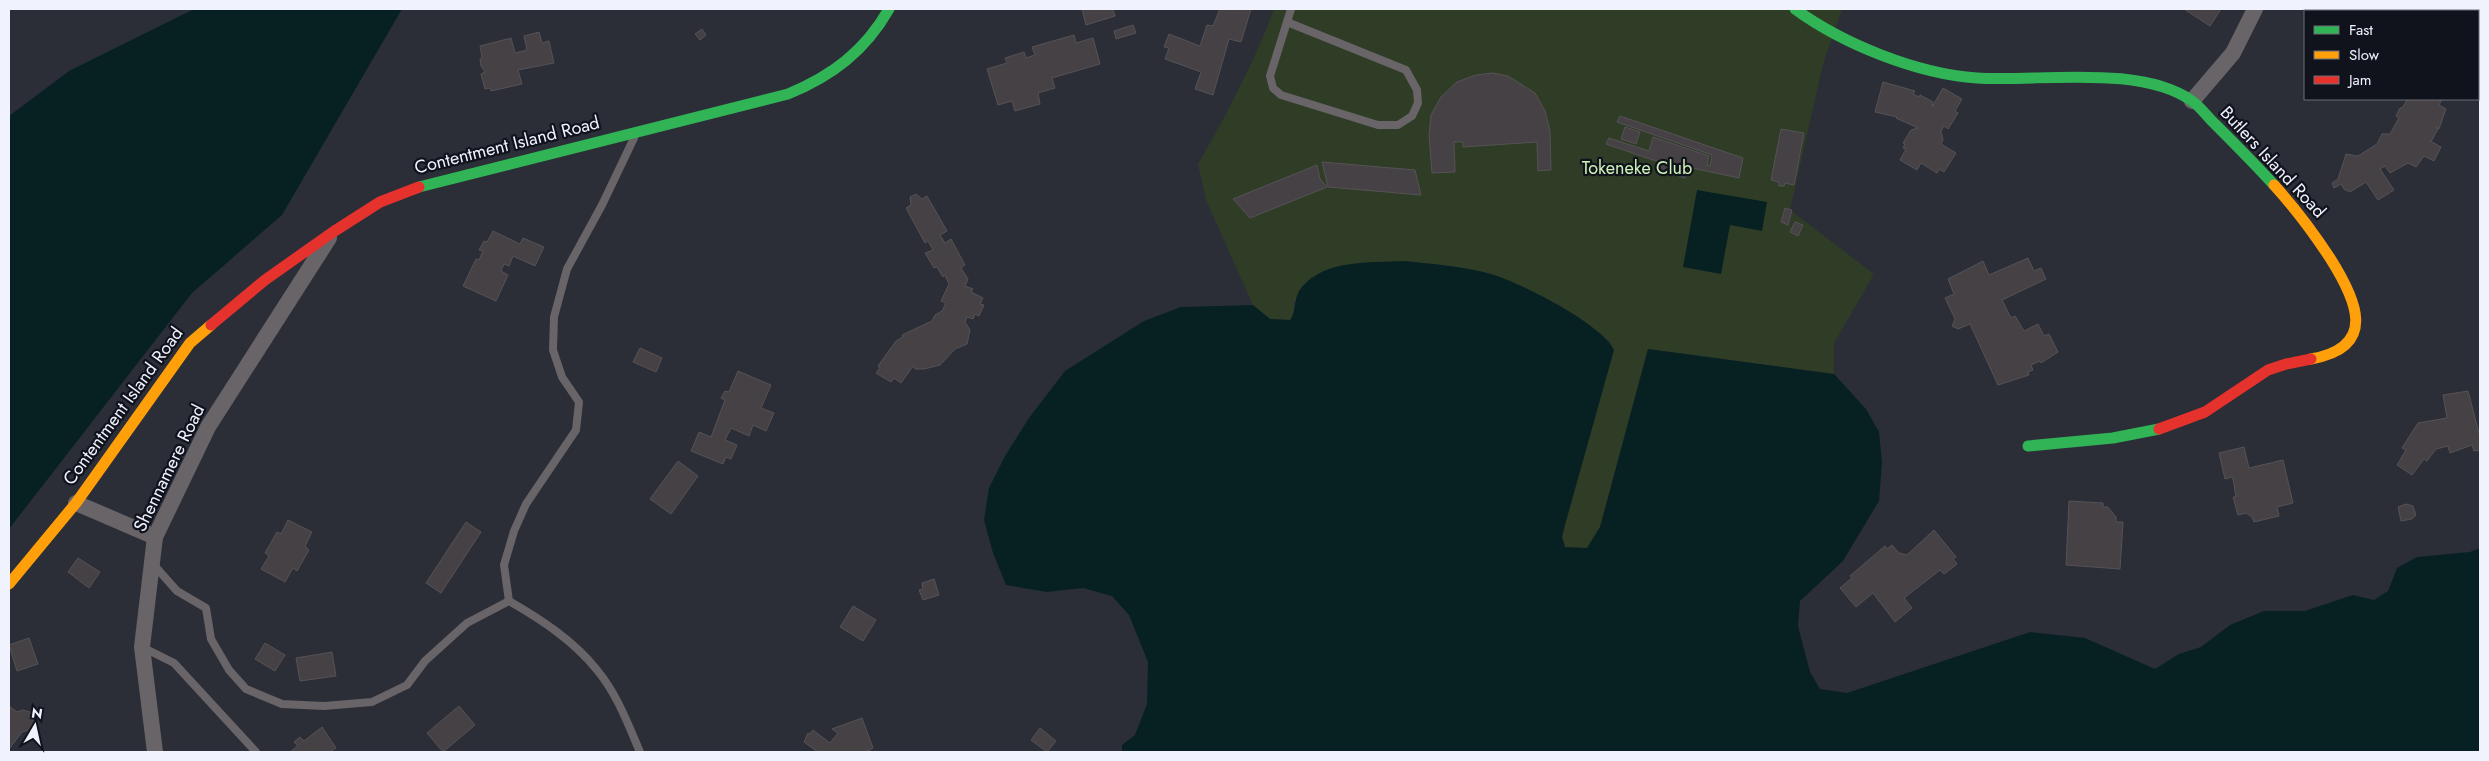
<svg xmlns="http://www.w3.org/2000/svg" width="2489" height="761" viewBox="0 0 2489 761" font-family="Jost,sans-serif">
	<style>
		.green { fill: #2f3d27 }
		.water { fill: #072123 }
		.building { fill: #454145; stroke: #565256 }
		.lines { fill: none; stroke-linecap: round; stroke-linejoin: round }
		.lane { stroke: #686467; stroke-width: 8 }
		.street { stroke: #686467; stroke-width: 16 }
		.fast { stroke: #30b455; stroke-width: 11 }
		.slow { stroke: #ff9f0a; stroke-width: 11 }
		.jam { stroke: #e5322d; stroke-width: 11 }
		.labels { text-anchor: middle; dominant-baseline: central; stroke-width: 4.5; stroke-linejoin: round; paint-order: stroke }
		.street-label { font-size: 18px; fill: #f0f3fe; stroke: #11131c }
		.park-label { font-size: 18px; fill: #cdf2b6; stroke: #11131c }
	</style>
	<rect width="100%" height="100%" fill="#2b2e37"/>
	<!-- green -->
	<path class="green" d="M1274 9H1842L1823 64 1790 210 1874 274 1834 343V374L1648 349 1600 527 1587 548 1565 547 1562 537 1610 342 1577 316 1525 288 1491 274 1451 266 1403 261 1294 302V315L1290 320 1270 319 1253 305 1206 200 1198 164C1227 114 1254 63 1274 9Z"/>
	<!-- water -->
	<g class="water">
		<polygon points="194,9 402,9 282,215 192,293 9,529 9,116 69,71"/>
		<polygon points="1697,190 1767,202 1762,231 1730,225 1721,274 1683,267"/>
		<path d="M1403 261C1432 264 1462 266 1491 274 1519 282 1602 324 1614 350L1565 525 1562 537 1565 547 1587 548 1600 527 1648 349 1834 374 1866 409 1879 432 1882 462 1879 501 1843 561 1800 601 1798 626 1810 672 1820 689 1847 693 2030 632 2085 638 2155 669 2179 654 2201 647 2230 625 2264 611H2305L2353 595 2374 600 2388 591 2397 568 2417 557 2470 552 2480 548V752H1122V745L1135 735 1147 704 1148 662 1129 615 1112 596 1083 588 1047 592 1006 585 993 553 984 520 989 488 1005 456 1029 418 1065 371 1144 321 1181 307 1253 305 1270 319 1290 320C1297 311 1293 298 1301 288 1325 259 1369 263 1403 261Z"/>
	</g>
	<!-- building -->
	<g class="building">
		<polygon points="1082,9 1113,9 1115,16 1086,25"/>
		<polygon points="1220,9 1251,9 1241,42 1229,39 1213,95 1195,89 1201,72 1165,59 1169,48 1164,47 1169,34 1200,46 1207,25 1213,26"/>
		<polygon points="2184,9 2221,9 2210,26"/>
		<polygon points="1133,25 1136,33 1116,39 1114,31"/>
		<polygon points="702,29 706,35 700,40 695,34"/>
		<polygon points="539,32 542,43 549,41 554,63 518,70 522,84 491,91 490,88 485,89 481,74 485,72 481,66 480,60 482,57 480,46 511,38 515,53 527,50 524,36"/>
		<polygon points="1074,35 1076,43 1093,38 1100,64 1052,78 1055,88 1038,93 1040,104 1015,111 1012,101 998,105 987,69 1007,63 1005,58 1024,52 1026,58 1035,55 1032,47"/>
		<polygon points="1493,73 1508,76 1535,93 1545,111 1550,131 1551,170 1538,171 1537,142 1463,147 1463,142 1454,142 1455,172 1432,173 1429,135 1431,115 1441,97 1457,82 1476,75"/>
		<polygon points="1883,82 1915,91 1913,94 1919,97 1920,95 1933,102 1932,107 1943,88 1962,99 1955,111 1958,113 1948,129 1944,126 1941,131 1943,140 1941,144 1956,153 1944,172 1939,169 1937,173 1921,163 1917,170 1900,160 1906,149 1903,148 1905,144 1903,143 1911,130 1918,128 1896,118 1897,117 1875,112"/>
		<polygon points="2408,99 2442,99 2439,105 2446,109 2439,129 2436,127 2438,129 2432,140 2430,141 2441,147 2434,161 2424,156 2416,167 2408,163 2390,173 2385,166 2380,169 2394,190 2378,200 2366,182 2350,192 2344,189 2341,184 2334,188 2332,183 2338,179 2346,154 2358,156 2377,144 2382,134 2390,134 2399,118 2396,116 2400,108 2402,108"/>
		<polygon points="1620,116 1743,158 1739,178 1687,167 1685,178 1659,170 1662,163 1606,144 1609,138 1649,151 1653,137 1709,156 1707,165 1710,166 1712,155 1617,122"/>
		<polygon points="1625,127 1640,132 1636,144 1621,139"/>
		<polygon points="1781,129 1804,133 1794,185 1785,183 1784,186 1779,186 1779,182 1771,180"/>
		<polygon points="1322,162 1415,170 1421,195 1328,187"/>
		<polygon points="1317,165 1320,179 1327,187 1250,218 1233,199"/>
		<polygon points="916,194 922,199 927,196 947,231 940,235 945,243 951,239 965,265 961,268 968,279 965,286 973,289 971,292 983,298 980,304 984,305 979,316 975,314 973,319 967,317 965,322 970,330 967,344 955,349 940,365 924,369 915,369 913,366 901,383 894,378 891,382 876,373 880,368 878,366 896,341 903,337 902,335 932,321 935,315 942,311 946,303 941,301 949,284 945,275 943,277 937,267 934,268 925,253 933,250 928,241 925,243 906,208 911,205 910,197"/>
		<polygon points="1785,208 1792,210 1788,225 1781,222"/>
		<polygon points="1795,222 1803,225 1798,236 1790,232"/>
		<polygon points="493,231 520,244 523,238 544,247 535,266 513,256 509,266 504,264 501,271 508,275 496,301 463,286 476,259 479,260 483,251 479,250 484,241 487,242"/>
		<polygon points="2028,258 2034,271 2041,268 2046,279 2002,300 2011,318 2015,316 2024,331 2038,324 2044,336 2049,334 2058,352 2041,363 2040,361 2031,365 2033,370 2028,372 2029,375 1998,385 1970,324 1958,329 1952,326 1955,319 1945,298 1954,294 1948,279 1983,261 1989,275"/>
		<polygon points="640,348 662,358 656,372 633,362"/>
		<polygon points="738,371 771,385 761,408 774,413 766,431 753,425 749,436 731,428 725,440 737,445 731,459 726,457 723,464 691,451 699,432 711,437 725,400 721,398 725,391 729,392"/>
		<polygon points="2468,391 2480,437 2480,450 2474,451 2472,445 2450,453 2448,446 2436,449 2427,461 2424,459 2412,475 2397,465 2406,450 2402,448 2418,423 2447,418 2443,395"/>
		<polygon points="2244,447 2249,468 2283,460 2293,503 2277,507 2279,516 2254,522 2252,517 2246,513 2238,515 2233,497 2236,497 2233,479 2232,477 2225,479 2219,453"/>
		<polygon points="678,461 698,476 671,514 650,499"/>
		<polygon points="2069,501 2103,503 2103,507 2108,507 2116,517 2116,522 2123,522 2120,569 2066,565"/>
		<polygon points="2406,504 2413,506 2416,515 2412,519 2401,521 2398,507"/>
		<polygon points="288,520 312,532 305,546 309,550 297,571 293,568 285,582 261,569 269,556 265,553 277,532 281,534"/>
		<polygon points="466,522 481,532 441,593 426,583"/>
		<polygon points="1934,530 1956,557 1953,559 1957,564 1944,574 1940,570 1904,598 1912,608 1895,622 1873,593 1856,607 1840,588 1852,578 1850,576 1885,546 1887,549 1892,545 1899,553 1907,555"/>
		<polygon points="78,558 100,572 89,588 68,572"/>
		<polygon points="934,579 939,595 923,600 919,590 923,589 922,583"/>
		<polygon points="853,606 876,620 863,641 840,627"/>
		<polygon points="29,638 38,664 17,671 9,645"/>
		<polygon points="265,643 285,655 275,671 255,659"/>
		<polygon points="332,652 336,676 300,681 296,658"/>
		<polygon points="9,706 17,712 23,710 30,712 35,721 32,729 22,732 9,749"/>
		<polygon points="459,706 475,725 443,752 427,733"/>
		<polygon points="862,718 873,748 870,750 864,752 818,752 804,742 808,733 810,734 813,730 830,743 838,733 832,729"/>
		<polygon points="322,727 336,748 330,752 290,752 298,746 294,742 300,737 304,741"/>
		<polygon points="1040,728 1056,741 1047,752 1031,740"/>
	</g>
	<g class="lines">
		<!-- lane -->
		<g class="lane">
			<polyline points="1287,22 1406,70 1417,90 1418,103 1412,116 1398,125 1378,125 1281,95 1273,88 1270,76 1291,9"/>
			<path d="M634 138 602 205 567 269 554 317 553 350 562 377 579 402 576 430 526 504 514 531 504 565 509 601C542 620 574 641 597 670 617 694 628 724 640 752"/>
			<polyline points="153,564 177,591 206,608 211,639 229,670 246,689 282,704 324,706 372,702 407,685 425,661 467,623 509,601"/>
			<polyline points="142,647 174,663 256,752"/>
		</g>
		<!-- street -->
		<g class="street">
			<polyline points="2192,101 2233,53 2255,9"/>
			<polyline points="76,503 155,537"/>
			<polyline points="155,752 142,647 155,537 208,427 329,238"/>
		</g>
		<!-- fast -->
		<g class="fast">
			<path d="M1795 9C1843 44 1917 74 1977 78 2039 82 2140 64 2192 101 2201 107 2208 118 2216 125 2236 145 2255 164 2274 185"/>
			<path d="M419 187 788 94C832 76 865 51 889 9"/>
			<polyline points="2028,446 2113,438 2159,429"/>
		</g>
		<!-- slow -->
		<g class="slow">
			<path d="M2274 185C2295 208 2313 232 2330 258 2356 299 2379 347 2311 359"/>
			<polyline points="9,584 76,503 190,343 211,325"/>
		</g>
		<!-- jam -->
		<g class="jam">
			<polyline points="211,325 265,280 333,232 380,202 419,187"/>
			<polyline points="2159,429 2205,412 2268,370 2286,364 2311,359"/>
		</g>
	</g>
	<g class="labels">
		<!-- street labels -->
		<g class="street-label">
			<text transform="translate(507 145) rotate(-14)">Contentment Island Road</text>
			<text transform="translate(2273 162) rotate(47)">Butlers Island Road</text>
			<text transform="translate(123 406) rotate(-54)">Contentment Island Road</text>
			<text transform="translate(169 468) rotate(-64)">Shennamere Road</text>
		</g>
		<!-- park labels -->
		<g class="park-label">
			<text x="1637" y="168">Tokeneke Club</text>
		</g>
	</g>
	<!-- border -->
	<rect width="2489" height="761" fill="none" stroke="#f0f3fe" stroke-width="20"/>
	<!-- legend -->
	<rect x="2304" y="10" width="175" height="90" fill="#11131c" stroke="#6a6d76"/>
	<rect x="2314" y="26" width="25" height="8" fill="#30b455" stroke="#6a6d76"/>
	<text x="2349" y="35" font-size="15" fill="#f0f3fe">Fast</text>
	<rect x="2314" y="51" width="25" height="8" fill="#ff9f0a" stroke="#6a6d76"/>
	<text x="2349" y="60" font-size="15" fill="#f0f3fe">Slow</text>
	<rect x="2314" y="76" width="25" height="8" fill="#e5322d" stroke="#6a6d76"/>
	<text x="2349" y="85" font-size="15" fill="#f0f3fe">Jam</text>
	<!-- north arrow -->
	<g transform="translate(35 726) rotate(9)" stroke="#11131c" stroke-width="4" paint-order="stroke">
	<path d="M0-4L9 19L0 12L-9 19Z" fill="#f0f3fe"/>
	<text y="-8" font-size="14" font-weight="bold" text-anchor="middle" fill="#f0f3fe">N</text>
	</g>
</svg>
